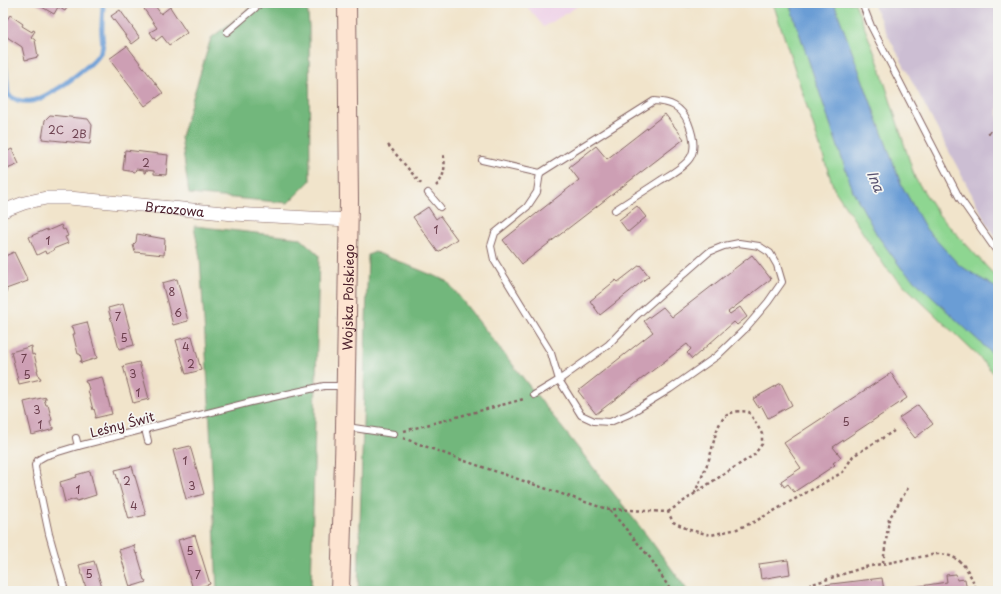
<svg xmlns="http://www.w3.org/2000/svg" width="1001" height="594" viewBox="0 0 1001 594" font-family="'Playpen Sans',sans-serif">
	<style>
		.built { fill: #eed0e7 }
		.industrial { fill: #ccbed3 }
		.green { fill: #8ed691; stroke: #6c7a5e }
		.forest { fill: #72b77b; stroke: #5e6b53 }
		.water { fill: #6a9dd5; stroke: #5a5e80 }
		.lines { fill: none; stroke-linecap: round; stroke-linejoin: round }
		.stream { stroke: #6a9dd5; stroke-width: 5 }
		.building { fill: #cd9fb4 }
		.lane-casing { stroke: #846463; stroke-width: 8 }
		.street-casing { stroke: #846463; stroke-width: 14 }
		.secondary-casing { stroke: #846463; stroke-width: 20 }
		.path { stroke: #846463; stroke-width: 2.5; stroke-dasharray: 3 3; stroke-linecap: butt }
		.lane { stroke: #fff; stroke-width: 6 }
		.street { stroke: #fff; stroke-width: 13 }
		.secondary { stroke: #fde4d1; stroke-width: 18 }
		.labels { text-anchor: middle; dominant-baseline: central; stroke-width: 3.5; stroke-linejoin: round; paint-order: stroke }
		.number-label { font-size: 11px; fill: #6b3f4d }
		.street-label { font-size: 13px; fill: #4a1f2b; stroke: #f6f6f2 }
		.water-label { font-size: 14px; font-style: italic; fill: #57516f; stroke: #f6f6f2 }
	</style>
	<rect width="100%" height="100%" fill="#f6f6f2"/>
	<filter id="ink" filterUnits="userSpaceOnUse"><feTurbulence type="fractalNoise" baseFrequency=".025" numOctaves="2"/><feDisplacementMap in="SourceGraphic" scale="8" xChannelSelector="R" yChannelSelector="G"/><feConvolveMatrix kernelMatrix="1 2 1 2 8 2 1 2 1" color-interpolation-filters="sRGB"/></filter>
	<filter id="wash" filterUnits="userSpaceOnUse"><feTurbulence type="fractalNoise" baseFrequency=".012" numOctaves="4" result="noise"/><feDisplacementMap in="SourceGraphic" scale="16" xChannelSelector="R" yChannelSelector="G"/><feGaussianBlur stdDeviation="0.9" result="paint"/><feColorMatrix in="noise" values="0 0 0 0 0 0 0 0 0 0 0 0 0 0 0 0 0 1.4 0 .05"/><feComposite in="paint" operator="in"/></filter>
	<g filter="url(#wash)">
		<rect width="100%" height="100%" fill="#f1e4cb"/>
		<!-- built -->
		<polygon class="built" points="524,3 578,3 578,6 544,27"/>
		<!-- industrial -->
		<polygon class="industrial" points="873,3 998,3 998,240 991,231 883,26"/>
		<!-- green -->
		<polygon class="green" points="773,3 855,3 878,62 915,178 939,215 998,279 998,378 979,357 886,268 834,189"/>
		<!-- forest -->
		<g class="forest">
			<polygon points="257,3 307,3 309,26 310,181 288,203 189,194 181,137 211,38"/>
			<polygon points="194,226 300,238 319,255 311,591 217,591 209,402 200,258"/>
			<polygon points="375,252 447,281 651,541 688,591 358,591 368,255"/>
		</g>
		<!-- water -->
		<polygon class="water" points="789,3 834,3 901,184 926,229 959,265 998,289 998,359 902,269 877,235 853,191"/>
		<g class="lines">
			<!-- stream -->
			<g class="stream">
				<polyline points="686,3 694,3"/>
				<path d="M3 52 5 61 8 95C16 100 20 102 31 101 47 99 96 64 102 49 104 43 101 34 102 28 102 19 103 11 103 3"/>
			</g>
		</g>
		<g id="blocks">
			<!-- building -->
			<g class="building">
				<polygon points="35,3 70,3 65,11 58,7 54,14"/>
				<polygon points="153,3 161,14 170,7 187,33 169,45 162,36 156,41 150,32 157,28 144,9"/>
				<polygon points="120,10 140,38 132,44 111,16"/>
				<polygon points="10,15 23,24 22,26 32,32 33,30 35,31 31,37 35,40 38,57 25,60 22,47 7,37 7,36 3,33 3,26"/>
				<polygon points="127,46 163,93 145,106 109,59"/>
				<polygon points="665,114 684,139 522,264 503,240 579,180 569,167 596,146 607,159"/>
				<polygon points="50,115 88,119 92,125 90,144 42,139 45,120"/>
				<polygon points="3,140 8,151 12,149 19,164 5,170 7,174 3,176"/>
				<polygon points="125,150 168,155 166,175 154,174 154,171 146,170 145,173 144,173 144,170 136,169 135,172 123,170"/>
				<polygon points="637,206 646,217 628,232 619,220"/>
				<polygon points="428,207 436,219 440,216 457,239 438,252 413,217"/>
				<polygon points="61,225 63,230 65,229 68,236 65,237 68,243 53,249 54,250 46,254 45,251 37,255 29,237 47,229 47,231"/>
				<polygon points="137,234 165,239 164,255 135,252 133,245 136,242"/>
				<polygon points="14,252 28,281 6,289 7,291 3,293 3,257"/>
				<polygon points="752,255 771,279 728,312 730,314 740,307 747,317 737,325 734,322 692,359 687,353 691,349 687,344 596,414 578,391 653,332 644,321 663,307 672,317"/>
				<polygon points="640,265 649,276 600,315 590,301 616,280 618,282"/>
				<polygon points="177,279 188,321 173,325 162,283"/>
				<polygon points="123,304 134,345 119,349 108,308"/>
				<polygon points="87,322 97,358 81,363 80,361 82,361 80,354 78,354 73,334 75,334 73,327 71,328 71,326"/>
				<polygon points="192,336 201,370 186,374 176,340"/>
				<polygon points="32,346 32,348 31,348 32,355 34,354 38,370 37,370 39,377 40,377 41,379 19,384 11,352"/>
				<polygon points="139,362 149,399 133,403 123,366"/>
				<polygon points="891,373 907,398 833,447 841,457 833,463 835,465 794,492 788,484 784,487 781,481 801,468 784,443"/>
				<polygon points="102,377 112,414 95,418 96,416 94,409 93,410 88,390 89,389 87,383 86,383 85,381"/>
				<polygon points="781,383 792,405 768,418 761,405 758,407 753,399"/>
				<polygon points="46,397 46,399 44,399 46,405 48,405 52,420 50,421 52,428 54,427 54,429 32,435 24,402"/>
				<polygon points="918,405 933,424 915,438 899,418"/>
				<polygon points="190,446 204,494 186,499 173,450"/>
				<polygon points="132,466 146,515 129,519 115,470"/>
				<polygon points="90,471 96,495 77,501 76,499 65,502 60,482 77,477 76,475"/>
				<polygon points="195,535 210,584 193,589 178,540"/>
				<polygon points="135,545 134,547 136,554 137,553 143,573 142,574 144,580 145,580 146,582 130,587 119,550"/>
				<polygon points="788,560 790,574 761,579 759,564"/>
				<polygon points="94,561 103,591 87,591 79,565"/>
				<polygon points="956,574 957,580 965,579 967,591 887,591 947,582 946,575"/>
				<polygon points="882,578 884,591 824,591 823,585"/>
			</g>
		</g>
	</g>
	<g filter="url(#ink)">
		<use href="#blocks" fill-opacity="0" stroke="#846463" stroke-width="1"/>
		<g class="lines">
			<defs>
				<g id="lane">
					<polyline points="862,3 871,26 959,197 998,253"/>
					<polyline points="227,32 261,3"/>
					<path d="M482 160 540 173 654 101C670 102 681 106 688 122 692 132 697 148 690 158 684 167 671 174 661 180 646 190 630 200 615 210"/>
					<polyline points="428,193 440,207"/>
					<polyline points="534,395 559,380 608,345 637,315 709,252 724,246 739,243 759,246 770,253 777,265 782,282 768,302 745,329 717,356 670,389 629,414 610,422 594,421 581,415 559,380 551,353 494,260 491,246 495,233 527,207 537,192 540,173"/>
					<polyline points="347,427 394,434"/>
					<polyline points="145,429 148,441"/>
					<polyline points="76,438 78,446"/>
					<polyline points="65,591 49,534 36,473 35,465 38,460 45,456 78,446 251,402 324,386 344,386"/>
				</g>
				<g id="street">
					<path id="s1" d="M3 211 24 203 46 198H69L234 214 348 220"/>
				</g>
				<g id="secondary">
					<path id="s2" d="M340 591 345 427 349 201 347 3"/>
				</g>
			</defs>
			<!-- lane casing -->
			<use href="#lane" class="lane-casing"/>
			<!-- street casing -->
			<use href="#street" class="street-casing"/>
			<!-- secondary casing -->
			<use href="#secondary" class="secondary-casing"/>
			<!-- path -->
			<g class="path">
				<polyline points="988,133 998,129"/>
				<polyline points="388,145 423,186"/>
				<path d="M436 186C445 177 446 164 443 153"/>
				<polyline points="404,431 524,399"/>
				<polyline points="403,438 462,460 600,507 609,509 668,512 673,522 690,530 711,535 737,529 754,522 843,472 853,456 894,431"/>
				<polyline points="610,510 651,559 671,591"/>
				<path d="M668 512 710 483 754 455 762 444V434L756 423 749 412C715 406 717 436 709 459 705 471 699 482 695 493"/>
				<polyline points="883,563 889,519 908,488"/>
				<path d="M791 591 865 567 937 554C961 554 969 570 977 591"/>
			</g>
			<!-- lane -->
			<use href="#lane" class="lane"/>
			<!-- street -->
			<use href="#street" class="street"/>
			<!-- secondary -->
			<use href="#secondary" class="secondary"/>
		</g>
	</g>
	<g class="labels">
		<!-- number labels -->
		<g class="number-label">
			<text x="56" y="129">2C</text>
			<text x="79" y="133">2B</text>
			<text x="146" y="162">2</text>
			<text x="436" y="229">1</text>
			<text x="48" y="240">1</text>
			<text x="172" y="291">8</text>
			<text x="178" y="312">6</text>
			<text x="118" y="316">7</text>
			<text x="124" y="337">5</text>
			<text x="186" y="346">4</text>
			<text x="24" y="358">7</text>
			<text x="191" y="363">2</text>
			<text x="133" y="373">3</text>
			<text x="27" y="374">5</text>
			<text x="138" y="392">1</text>
			<text x="37" y="409">3</text>
			<text x="846" y="421">5</text>
			<text x="40" y="424">1</text>
			<text x="185" y="460">1</text>
			<text x="127" y="480">2</text>
			<text x="192" y="485">3</text>
			<text x="78" y="489">1</text>
			<text x="134" y="505">4</text>
			<text x="190" y="550">5</text>
			<text x="89" y="573">5</text>
			<text x="198" y="574">7</text>
		</g>
		<!-- street labels -->
		<g class="street-label">
			<text stroke="none"><textPath href="#s1" startOffset="174">Brzozowa</textPath></text>
			<text stroke="none"><textPath href="#s2" startOffset="294">Wojska Polskiego</textPath></text>
			<text transform="translate(122 424) rotate(-15)">Leśny Świt</text>
		</g>
		<!-- water labels -->
		<g class="water-label">
			<text transform="translate(876 181) rotate(67)">Ina</text>
		</g>
	</g>
	<!-- margin -->
	<rect width="1001" height="594" fill="none" stroke="#f6f6f2" stroke-width="16"/>
</svg>
